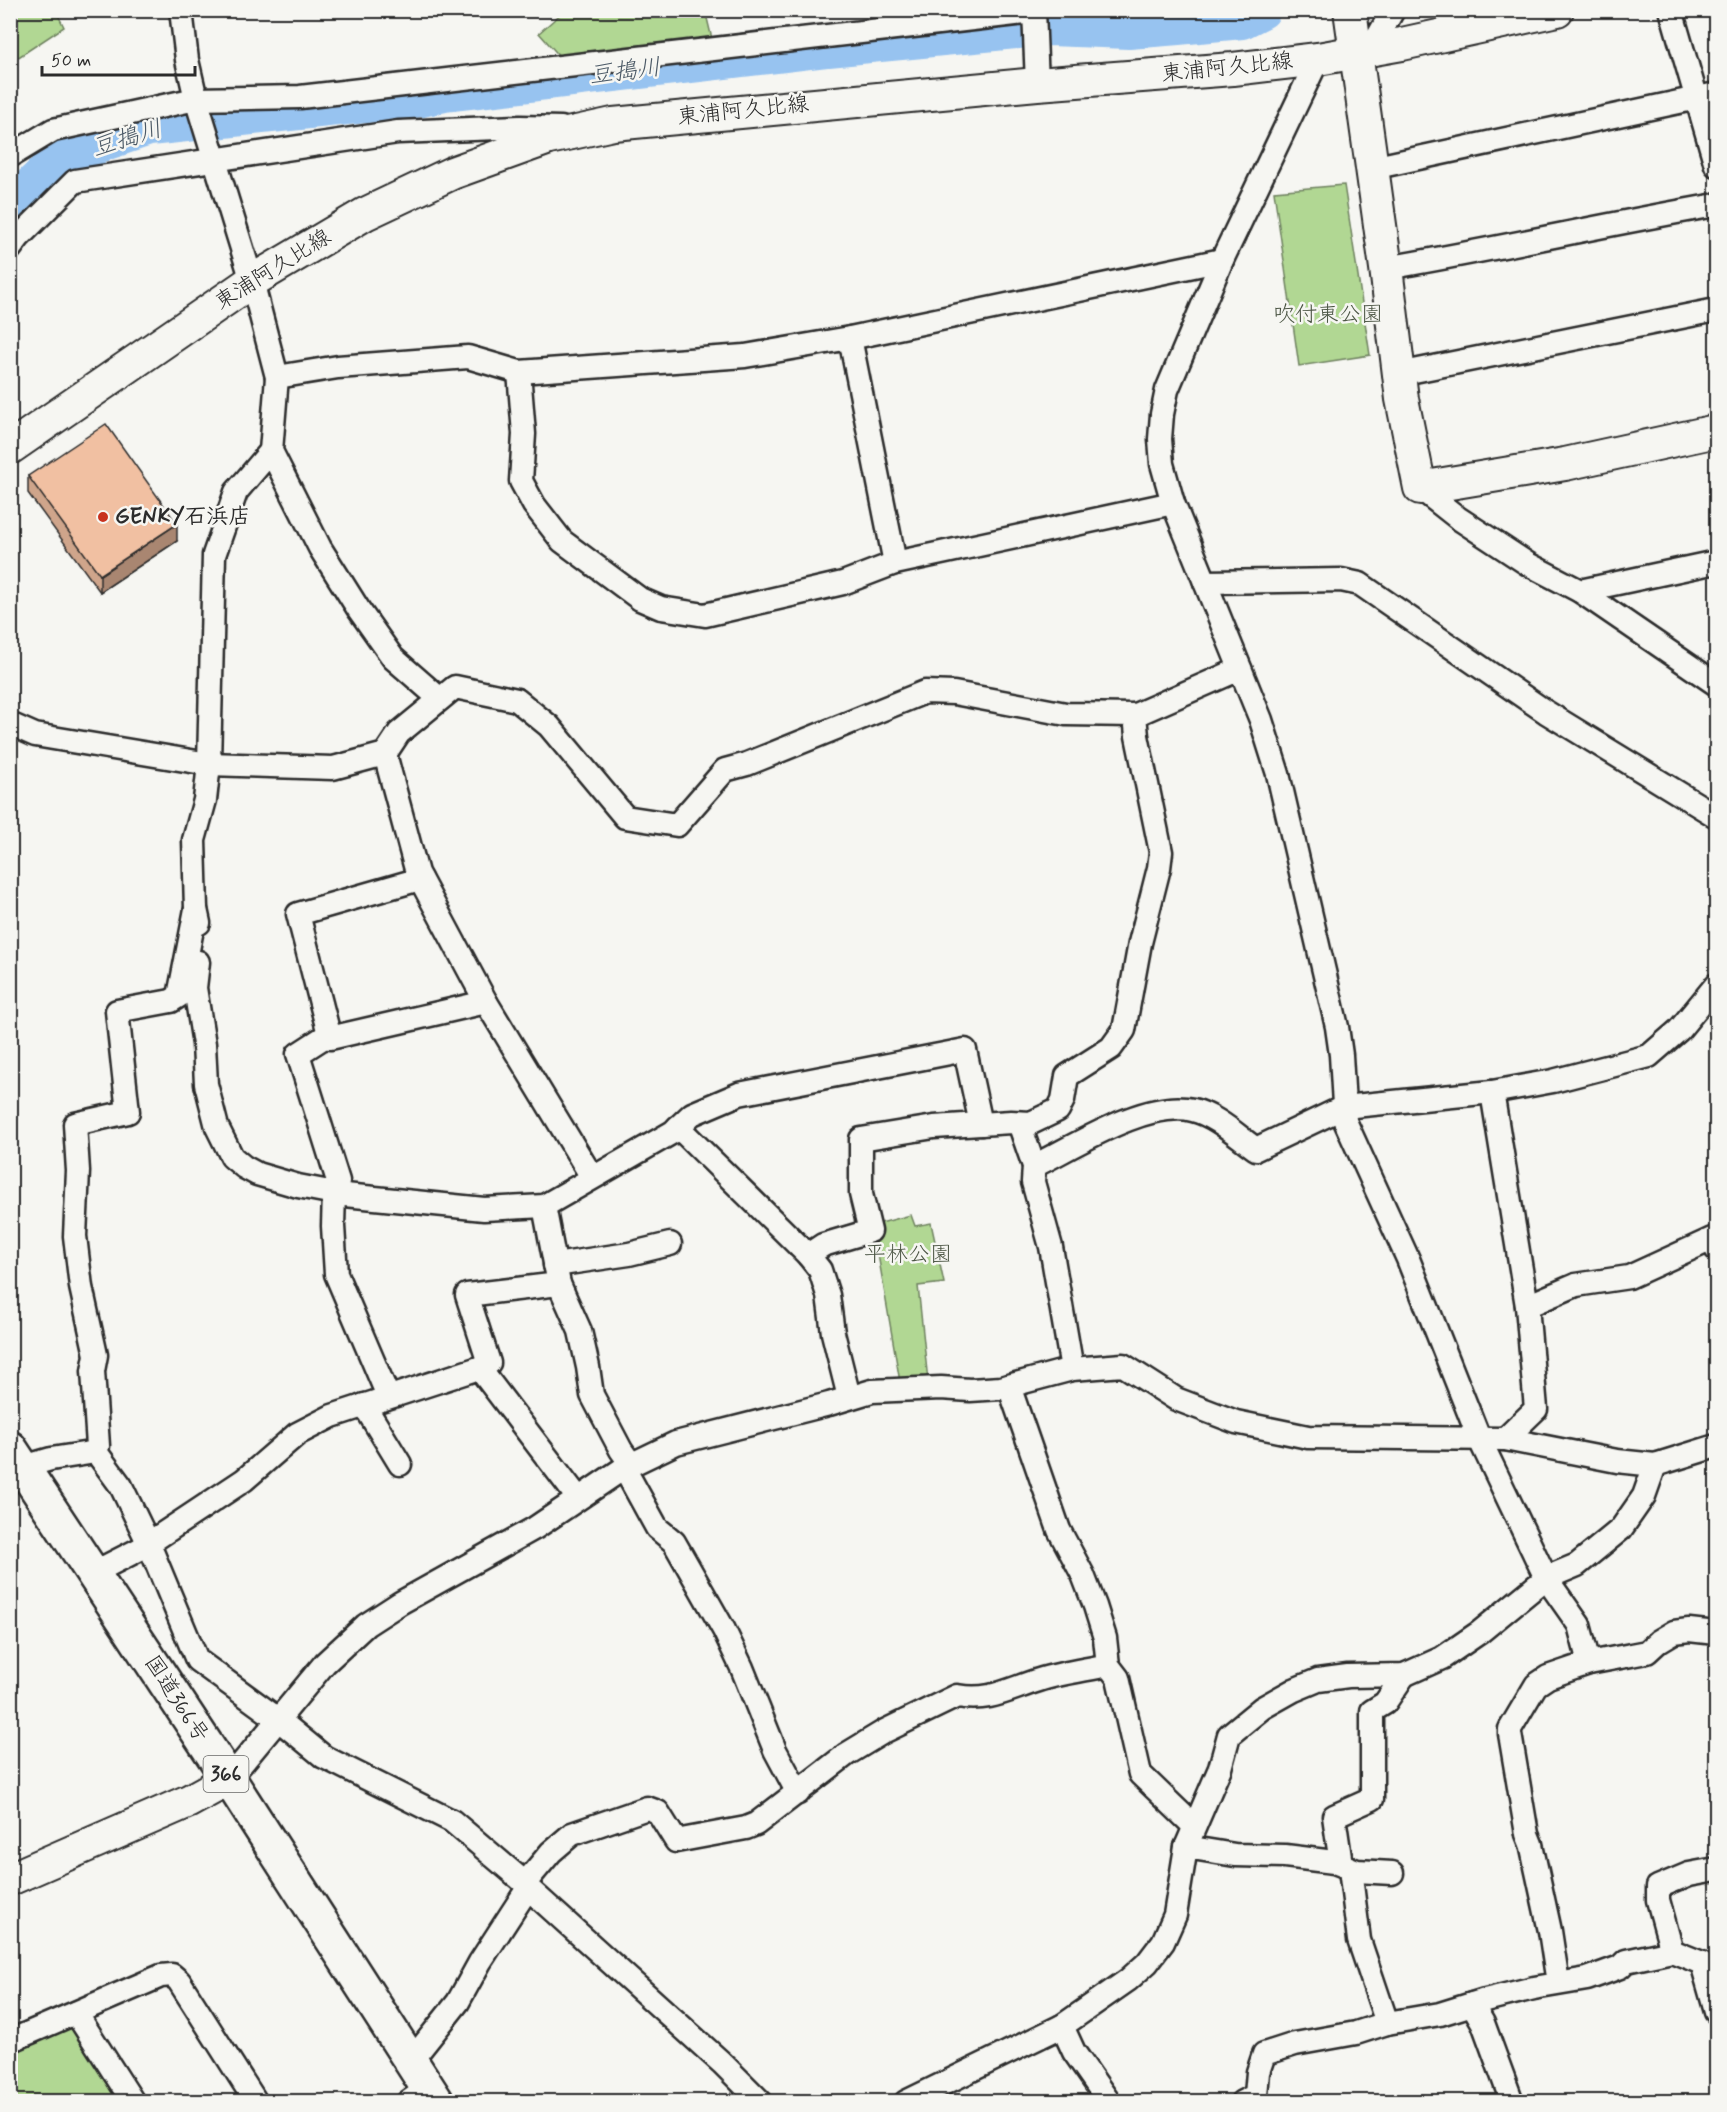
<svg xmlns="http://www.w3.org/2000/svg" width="1727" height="2112" viewBox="0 0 1727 2112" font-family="Mynerve,'Klee One',sans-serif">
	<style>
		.green { fill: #b1d793; stroke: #6e815f; stroke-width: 1.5 }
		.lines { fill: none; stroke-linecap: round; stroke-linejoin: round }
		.river { stroke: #97c3f0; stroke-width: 38 }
		.street-casing { stroke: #2b2b2b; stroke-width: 27 }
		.secondary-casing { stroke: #2b2b2b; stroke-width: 36 }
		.highway-casing { stroke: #2b2b2b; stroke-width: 38 }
		.street { stroke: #f6f6f2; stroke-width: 22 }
		.secondary { stroke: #f6f6f2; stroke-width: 32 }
		.highway { stroke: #f6f6f2; stroke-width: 33 }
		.wall { fill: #cfa58b; stroke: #2b2b2b; stroke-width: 1.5 }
		.shaded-wall { fill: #a98671; stroke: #2b2b2b; stroke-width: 1.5 }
		.building { fill: #f1c0a2; stroke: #2b2b2b; stroke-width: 1.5 }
		.poi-dot { fill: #c8321e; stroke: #f6f6f2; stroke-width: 2 }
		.labels { text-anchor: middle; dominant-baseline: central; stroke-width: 5; stroke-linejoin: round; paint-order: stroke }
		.shield { fill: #f6f6f2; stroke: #686867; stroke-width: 1.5 }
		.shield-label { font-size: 21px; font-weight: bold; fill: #2b2b2b }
		.street-label { font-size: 22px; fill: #2b2b2b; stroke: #f6f6f2 }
		.park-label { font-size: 22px; fill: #4c5645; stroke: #f6f6f2 }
		.poi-label { font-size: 22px; font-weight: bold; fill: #2b2b2b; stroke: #f6f6f2; text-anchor: start }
		.water-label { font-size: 24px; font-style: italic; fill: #4b5966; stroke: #f6f6f2 }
	</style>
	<rect width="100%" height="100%" fill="#f6f6f2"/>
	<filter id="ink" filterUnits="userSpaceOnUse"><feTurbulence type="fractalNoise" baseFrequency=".0167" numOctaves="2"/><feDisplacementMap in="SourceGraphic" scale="12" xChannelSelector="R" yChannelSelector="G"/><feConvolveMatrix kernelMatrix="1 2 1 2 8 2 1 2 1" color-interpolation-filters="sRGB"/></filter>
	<g filter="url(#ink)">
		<!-- green -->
		<g class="green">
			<polygon points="11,10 56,11 64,27 11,62"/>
			<polygon points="564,11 720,11 706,14 712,39 562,59 539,33"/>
			<polygon points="1344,185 1370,355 1299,366 1274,191"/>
			<polygon points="911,1215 915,1226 931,1223 944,1283 918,1286 928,1381 900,1382 873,1225"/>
			<polygon points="73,2027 119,2101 11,2101 10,2054"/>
		</g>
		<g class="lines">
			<!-- river -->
			<polyline class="river" points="10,206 55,163 107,141 149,127 422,98 445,93 828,48 1049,27 1129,30 1178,26 1242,20 1262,10"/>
			<defs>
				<g id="street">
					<polyline points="181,10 187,60 196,99 252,281 277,377 271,451 320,548 359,610 393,658 440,699"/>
					<polyline points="1034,10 1037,84"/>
					<polyline points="1671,10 1716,165"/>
					<polyline points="1371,49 1393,10"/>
					<polyline points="1318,59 1222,260 1167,390 1162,414 1160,439 1162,464 1173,503 1261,720 1278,774 1337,1027 1341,1055 1345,1121 1408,1259 1479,1438 1546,1578 1579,1625 1589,1663"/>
					<polyline points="10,156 53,130 196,99 300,97 1034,12"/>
					<polyline points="1372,168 1716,94"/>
					<polyline points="10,249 19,237 75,181 398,132 520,127 561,128"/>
					<path d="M1386 268C1497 249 1606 224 1716 205"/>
					<polyline points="850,338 895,563"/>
					<polyline points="519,372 524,434 521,481 534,505 562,541 640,599 661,608 705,615 843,583 895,563 1173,503"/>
					<polyline points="1399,374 1716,310"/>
					<polyline points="277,377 338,367 468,357 519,372 745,356 850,338 1222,260"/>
					<polyline points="1420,488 1458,518 1528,564 1580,591 1716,684"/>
					<polyline points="1205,582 1341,580 1360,584 1546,712 1716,816"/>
					<polyline points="1580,591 1716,562"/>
					<polyline points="10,724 35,735 209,764 333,768 385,754 399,733 455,687 517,700 549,726 625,817 677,825 725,770 747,764 925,692 954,693 1066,714 1135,715 1240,669"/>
					<polyline points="385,754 417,873 486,1002 592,1177"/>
					<polyline points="420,879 298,914 330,1038 486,1002"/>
					<polyline points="196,909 179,996 171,1001 117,1011 128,1112 75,1124 78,1171 75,1236 81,1287 96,1355 93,1371 98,1446 96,1452 121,1486 148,1542 197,1660 279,1720 324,1757 452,1821 525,1883 528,1888 722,2063 761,2102"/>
					<polyline points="199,923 196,909 194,840 205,800 209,764 214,555 236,492 271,451"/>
					<polyline points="198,962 195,988 204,1044 206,1084 217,1127 232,1157 244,1167 257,1174 298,1186 345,1195 484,1209 544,1206 673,1132 692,1114 739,1094 965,1050 981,1124"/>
					<polyline points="329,1034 298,1054 338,1181 334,1193 333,1226 336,1274 388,1396"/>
					<polyline points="1492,1092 1527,1306 1536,1409 1505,1439"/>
					<polyline points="1019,1123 1034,1166 1033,1182 1051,1247 1072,1369"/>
					<polyline points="678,1127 808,1255 820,1270 828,1295 833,1333 849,1397"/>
					<path d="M1034 1166C1075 1146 1147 1099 1193 1110 1217 1116 1236 1135 1256 1149L1344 1107 1492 1092 1553 1081 1649 1056 1679 1030 1716 985"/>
					<polyline points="544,1206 559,1284 580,1331 588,1367 592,1395 621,1450 631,1464"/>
					<polyline points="808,1255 823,1245 870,1231 861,1194 861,1139 934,1127 1011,1122 1031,1123 1058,1110 1063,1100 1067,1076 1111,1048 1124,1030 1140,943 1159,868 1161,852 1137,736 1135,715"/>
					<polyline points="555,1265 629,1254 670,1244"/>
					<polyline points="1527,1306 1576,1285 1629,1277 1712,1239 1716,1249"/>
					<polyline points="479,1368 578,1498"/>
					<polyline points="1009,1386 1059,1530 1083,1575 1095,1606 1105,1638 1108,1665 1118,1678 1140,1774 1194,1826"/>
					<polyline points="364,1405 400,1464"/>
					<polyline points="23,1467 51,1459 96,1452"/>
					<polyline points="624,1468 657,1528 674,1542 724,1630 742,1668 775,1750 798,1793"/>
					<polyline points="93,1573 140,1549 244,1480 297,1434 332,1416 479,1368 489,1363 467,1295 559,1284"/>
					<polyline points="229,1779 325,1663 366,1625 400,1603 535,1528 624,1468 676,1443 829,1404 872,1391 941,1388 970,1390 1001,1388 1072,1369 1123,1365 1176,1399 1236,1422 1308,1437 1505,1439 1617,1461 1655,1465 1716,1446"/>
					<polyline points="1186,1847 1235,1855 1285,1856 1334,1862 1357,1871 1392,1873"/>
					<polyline points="1341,1864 1334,1816 1372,1799 1372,1711 1385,1703 1404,1675"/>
					<polyline points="1350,1869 1359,1940 1387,2023"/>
					<path d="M525 1883 551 1852 572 1834 647 1808 658 1812 676 1841 746 1828 756 1824 847 1754 885 1731 957 1696C990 1702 1009 1689 1039 1680 1061 1673 1085 1670 1108 1665"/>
					<polyline points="1672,1951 1658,1900 1658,1887 1689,1874 1716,1869"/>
					<polyline points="1558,1983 1550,1931 1531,1844 1527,1834 1510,1734 1510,1729 1536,1685 1548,1677 1589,1663 1647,1652 1659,1641 1674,1632 1689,1630 1716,1633"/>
					<polyline points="1472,2004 1483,2023 1512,2102"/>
					<polyline points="76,2013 133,2102"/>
					<polyline points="1062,2026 1074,2052 1109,2102"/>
					<polyline points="10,2041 161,1976 172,1975 179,1981 256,2102"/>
					<polyline points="411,2061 458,2002 480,1962 528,1888"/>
					<polyline points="408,2102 428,2088"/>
					<polyline points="906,2102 1062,2026 1128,1980 1147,1963 1163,1942 1175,1915 1186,1847 1220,1768 1229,1735 1262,1708 1294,1690 1318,1680 1348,1676 1404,1675 1442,1658 1480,1632 1546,1578 1577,1565 1621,1529 1644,1496 1655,1465"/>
					<polyline points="1242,2102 1256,2095 1258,2072 1264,2054 1295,2044 1356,2033 1387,2023 1440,2014 1485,2000 1534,1988 1587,1979 1620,1967 1626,1961 1672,1951 1702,1963 1716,2012"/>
				</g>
				<g id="secondary">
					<polyline points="1350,10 1386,268 1402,399 1420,488 1565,464 1716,431"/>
					<polyline points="10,448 252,281 365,214 452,173 549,138 613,124 1037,84 1233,69 1318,59 1402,44 1557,10"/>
					<polyline points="10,1879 189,1801 229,1779"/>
				</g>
				<polyline id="highway" points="10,1448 229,1779 437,2102"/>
			</defs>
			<!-- street casing -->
			<use href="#street" class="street-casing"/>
			<!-- secondary casing -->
			<use href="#secondary" class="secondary-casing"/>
			<!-- highway casing -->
			<use href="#highway" class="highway-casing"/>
			<!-- street -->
			<use href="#street" class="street"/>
			<!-- secondary -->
			<use href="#secondary" class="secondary"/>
			<!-- highway -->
			<use href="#highway" class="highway"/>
		</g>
		<!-- wall -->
		<polygon class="wall" points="28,476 177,541 100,592 28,493"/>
		<!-- shaded-wall -->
		<polygon class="shaded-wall" points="177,524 177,541 100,592 100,575"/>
		<!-- building -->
		<polygon class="building" points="106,424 177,524 100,575 28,476"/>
	</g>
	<!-- markers -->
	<circle class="poi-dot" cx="103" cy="517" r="6"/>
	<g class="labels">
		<!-- shield labels -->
		<rect class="shield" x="203.5" y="1756" width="45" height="36" rx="4.5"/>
		<g class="shield-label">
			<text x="226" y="1774">366</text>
		</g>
		<!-- street labels -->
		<g class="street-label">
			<text transform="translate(1227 68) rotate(-6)">東浦阿久比線</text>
			<text transform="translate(743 111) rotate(-6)">東浦阿久比線</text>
			<text transform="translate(273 270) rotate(-32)">東浦阿久比線</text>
			<text transform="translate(176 1699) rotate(57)">国道366号</text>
		</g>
		<!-- park labels -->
		<g class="park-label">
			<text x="1328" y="315">吹付東公園</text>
			<text x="908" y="1255">平林公園</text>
		</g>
		<!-- poi labels -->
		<g class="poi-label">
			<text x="115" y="517">GENKY石浜店</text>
		</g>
		<!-- water labels -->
		<g class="water-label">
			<text transform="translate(625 72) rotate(-7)">豆搗川</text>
			<text transform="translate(127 139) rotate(-17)">豆搗川</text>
		</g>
	</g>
	<!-- margin -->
	<rect width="1727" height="2112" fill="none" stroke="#f6f6f2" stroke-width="36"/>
	<rect x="18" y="18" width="1691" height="2076" fill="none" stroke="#2b2b2b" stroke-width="2" filter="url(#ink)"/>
	<!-- scale -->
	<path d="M42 66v9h153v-9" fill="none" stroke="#2b2b2b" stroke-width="3"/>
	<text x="51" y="66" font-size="18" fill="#2b2b2b" stroke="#f6f6f2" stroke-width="4.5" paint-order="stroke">50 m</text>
</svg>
